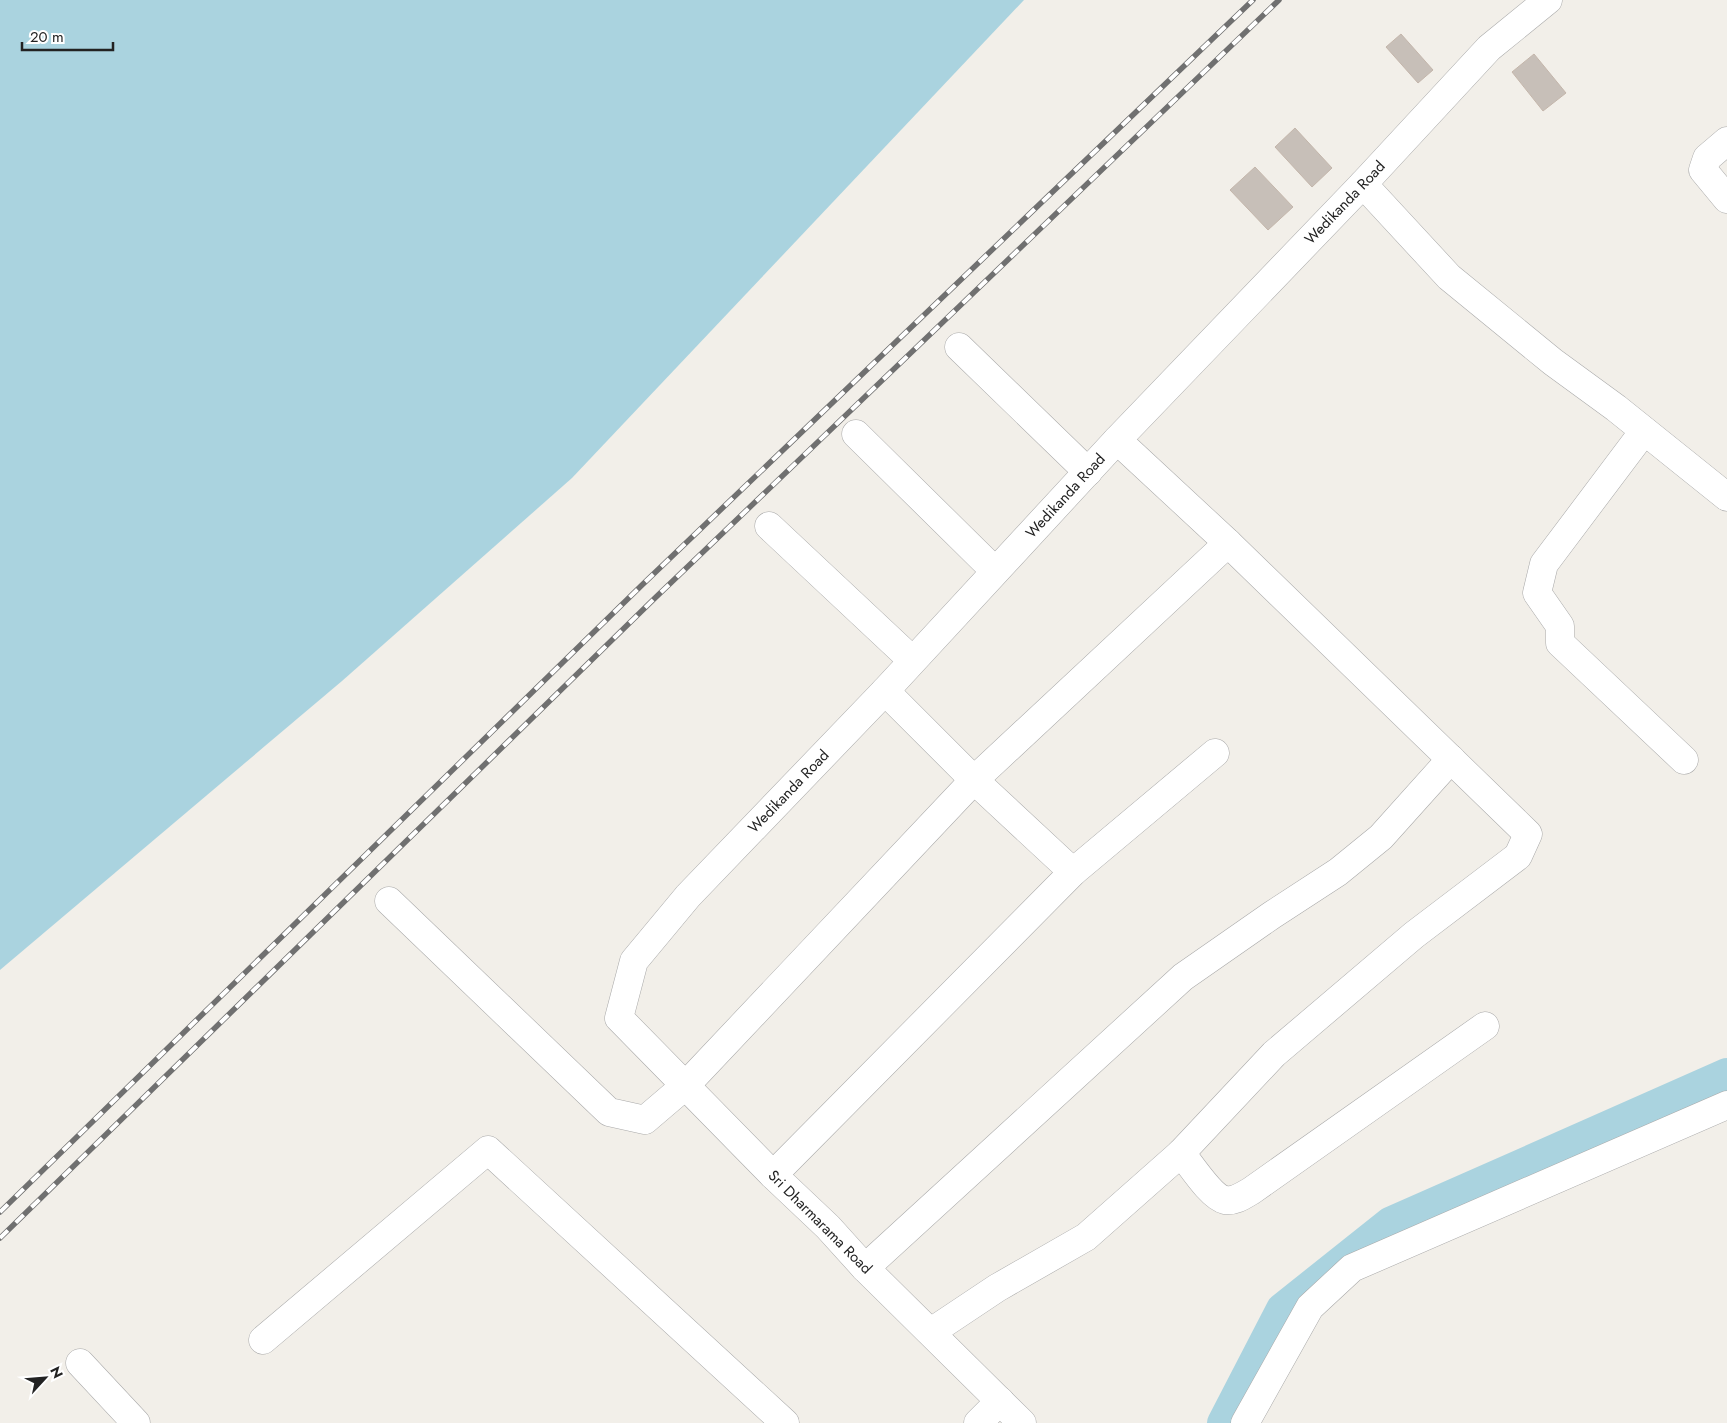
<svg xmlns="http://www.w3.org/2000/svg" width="1727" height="1423" viewBox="0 0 1727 1423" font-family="Jost,sans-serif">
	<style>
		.water { fill: #aad3df }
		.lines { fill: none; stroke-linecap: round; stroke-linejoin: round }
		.canal { stroke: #aad3df; stroke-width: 32 }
		.building { fill: #c7bfb8; stroke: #c4b6ab }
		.minor-casing { stroke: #a9a9a9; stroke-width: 29 }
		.minor { stroke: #fff; stroke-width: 28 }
		.rail-casing { stroke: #707070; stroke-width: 5.5 }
		.rail { stroke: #fff; stroke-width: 4; stroke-dasharray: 11; stroke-linecap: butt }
		.labels { text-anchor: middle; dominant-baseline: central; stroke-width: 4; stroke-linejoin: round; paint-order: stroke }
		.street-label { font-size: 15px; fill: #222; stroke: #fff }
	</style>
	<rect width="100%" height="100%" fill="#f2efe9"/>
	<!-- water -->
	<polygon class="water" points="0,0 1024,0 572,478 342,681 0,970"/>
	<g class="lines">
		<!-- canal -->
		<polyline class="canal" points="1223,1423 1282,1309 1390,1223 1727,1074"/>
	</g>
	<!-- building -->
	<g class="building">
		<polygon points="1401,34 1433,70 1418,83 1386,47"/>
		<polygon points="1534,54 1566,93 1543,111 1512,72"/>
		<polygon points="1295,128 1332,168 1312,187 1275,147"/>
		<polygon points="1255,167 1293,207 1268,230 1230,190"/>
	</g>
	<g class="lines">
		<defs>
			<g id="minor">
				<polyline points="1727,141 1707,158 1703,170 1727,199"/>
				<polyline points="1363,184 1449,277 1553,362 1616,408 1727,497"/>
				<polyline points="959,347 1088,472"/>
				<polyline points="1644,431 1544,564 1537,593 1560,626 1560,643 1684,760"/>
				<polyline points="856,434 995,571"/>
				<polyline points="769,526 912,660"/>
				<polyline points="885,691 974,780 1073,872"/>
				<polyline points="389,901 609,1112 645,1120 686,1085 974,780 1228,543"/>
				<path d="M1181 1153C1191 1165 1211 1197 1225 1200 1234 1202 1244 1195 1251 1191L1485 1026"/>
				<polyline points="773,1175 1073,872 1215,753"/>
				<polyline points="865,1268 1183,977 1272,915 1338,872 1381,837 1451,759"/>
				<polyline points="931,1332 997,1288 1086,1237 1181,1153 1274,1054 1414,935 1518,856 1528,834 1228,543 1117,440"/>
				<polyline points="263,1340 488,1150 785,1423"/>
				<polyline points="80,1363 136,1423"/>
				<polyline points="978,1423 1000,1401"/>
				<path id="s1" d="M1022 1423 865 1268 828 1227 773 1175 619 1018 634 961 688 896 885 691 1117 440 1363 184 1489 48 1548 0"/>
				<polyline points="1245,1423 1310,1307 1352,1268 1727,1105"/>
			</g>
		</defs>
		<!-- minor casing -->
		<use href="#minor" class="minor-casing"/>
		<!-- minor -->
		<use href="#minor" class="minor"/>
		<defs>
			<g id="rail">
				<polyline points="0,1212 642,585 1253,0"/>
				<polyline points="0,1238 655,598 1279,0"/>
			</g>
		</defs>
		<!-- rail casing -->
		<use href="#rail" class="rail-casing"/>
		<!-- rail -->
		<use href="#rail" class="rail"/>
	</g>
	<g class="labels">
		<!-- street labels -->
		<g class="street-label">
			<text stroke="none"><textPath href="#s1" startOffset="1670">Wedikanda Road</textPath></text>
			<text stroke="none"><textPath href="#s1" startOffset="1265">Wedikanda Road</textPath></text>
			<text stroke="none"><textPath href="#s1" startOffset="860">Wedikanda Road</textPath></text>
			<text transform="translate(820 1222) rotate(45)">Sri Dharmarama Road</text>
		</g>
	</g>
	<!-- north arrow -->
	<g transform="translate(45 1378) rotate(64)" stroke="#ffffff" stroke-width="4" paint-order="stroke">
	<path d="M0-4L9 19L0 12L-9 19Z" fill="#222222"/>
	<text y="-8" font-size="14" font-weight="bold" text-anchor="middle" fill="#222222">N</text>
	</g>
	<!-- scale -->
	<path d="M22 42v8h91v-8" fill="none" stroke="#222222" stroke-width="2.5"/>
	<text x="30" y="42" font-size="15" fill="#222222" stroke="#ffffff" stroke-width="4" paint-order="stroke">20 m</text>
</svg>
